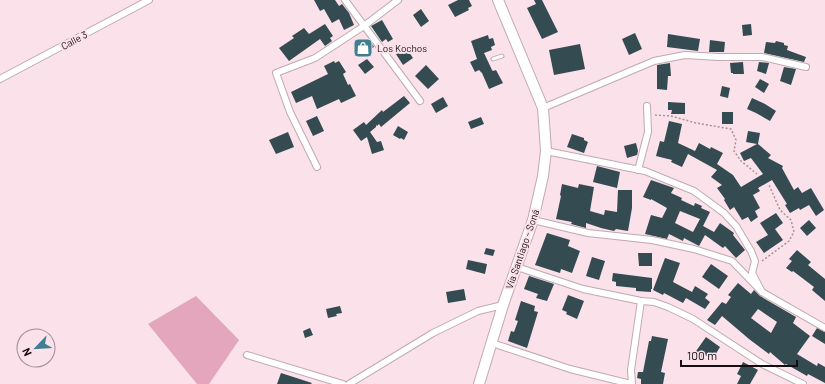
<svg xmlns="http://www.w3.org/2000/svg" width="825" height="384" viewBox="0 0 825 384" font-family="Barlow,sans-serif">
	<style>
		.green { fill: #e3a6bc }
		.building { fill: #344b52; fill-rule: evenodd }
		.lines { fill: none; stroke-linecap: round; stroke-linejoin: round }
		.service-casing { stroke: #c1a9b1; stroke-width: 5 }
		.minor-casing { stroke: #c1a9b1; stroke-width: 8 }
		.primary-casing { stroke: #c1a9b1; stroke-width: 12 }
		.path { stroke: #a69399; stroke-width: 1.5; stroke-dasharray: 2 2; stroke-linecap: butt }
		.service { stroke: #fff; stroke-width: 3 }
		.minor { stroke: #fff; stroke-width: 6 }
		.primary { stroke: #fff; stroke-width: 10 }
		.labels { text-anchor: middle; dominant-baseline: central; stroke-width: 4; stroke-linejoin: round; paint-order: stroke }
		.street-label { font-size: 10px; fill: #160d10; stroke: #fbe1ea }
		.poi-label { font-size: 10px; fill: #160d10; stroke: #fbe1ea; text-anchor: start }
	</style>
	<rect width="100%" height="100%" fill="#fbe1ea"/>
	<!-- green -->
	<polygon class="green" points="196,296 239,340 209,384 197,384 148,324"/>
	<!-- building -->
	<g class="building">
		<polygon points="314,0 335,0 339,6 342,4 349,13 354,25 344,30 339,19 332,23 324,9 320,11"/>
		<polygon points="458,0 469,0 472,6 468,8 469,10 455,17 448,5"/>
		<polygon points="534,0 542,0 558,32 542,39 527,8 536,4"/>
		<polygon points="421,9 429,21 421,27 413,15"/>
		<polygon points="382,20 393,39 388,42 386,39 382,42 371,26"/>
		<polygon points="325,24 333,36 330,38 332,41 325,46 320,39 289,61 279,48 294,38 292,36 304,28 309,34"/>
		<polygon points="751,24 752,35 743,36 742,25"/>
		<polygon points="635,33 642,49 629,55 622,39"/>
		<polygon points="668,34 700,39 698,51 667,47"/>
		<polygon points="488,35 489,39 493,38 495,45 491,47 492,50 484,53 492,70 493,71 496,70 503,83 489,89 482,73 479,70 475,72 470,62 477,59 471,41"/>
		<polygon points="369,39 374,47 361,54 357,46"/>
		<polygon points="710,40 725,42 724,52 709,52"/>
		<polygon points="776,41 784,43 784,45 788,46 787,50 806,57 804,62 764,53 766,42 775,43"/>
		<polygon points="580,44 585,69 554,75 549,50"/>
		<polygon points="404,45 413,58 403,65 394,51"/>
		<polygon points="367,59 374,67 365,74 358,65"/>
		<polygon points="334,61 335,63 339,61 346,72 343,74 348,85 350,84 356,96 341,103 339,99 317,109 312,96 296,103 291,92 328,74 324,66"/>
		<polygon points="743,62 744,74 733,74 733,73 731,73 730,63"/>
		<polygon points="759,62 769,63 766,74 757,71"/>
		<polygon points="670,63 671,76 668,76 667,90 657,89 657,65"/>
		<polygon points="426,65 439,79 428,89 415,76"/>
		<polygon points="784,67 796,69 791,85 780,81"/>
		<polygon points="760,79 769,84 764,93 755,87"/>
		<polygon points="722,86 730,88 728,98 720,96"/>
		<polygon points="404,96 410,103 381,127 379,124 377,126 376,125 376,127 370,132 377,142 381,141 384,150 372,154 367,137 361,141 353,130 364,122 366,125 382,110 383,112"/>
		<polygon points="443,97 448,106 436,113 431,104"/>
		<polygon points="752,98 765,104 776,111 770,121 756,113 747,109"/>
		<polygon points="668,102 685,103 685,114 671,114 672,110 668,110"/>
		<rect x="722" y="112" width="11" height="12"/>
		<polygon points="317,116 324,131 313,136 306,121"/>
		<polygon points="481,117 484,124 471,129 468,122"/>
		<polygon points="669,121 682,124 678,143 695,151 699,143 710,149 711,147 723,153 717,164 733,175 741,187 763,174 751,158 744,161 740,153 757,144 746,142 748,131 760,133 758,144 771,155 768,158 783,166 782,168 794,190 798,187 802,193 811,188 824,210 816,216 809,205 800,210 799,208 790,213 785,205 787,204 772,180 758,188 760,191 753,195 760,208 755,211 758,217 751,222 748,217 742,220 734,207 730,210 724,200 725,199 717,188 722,185 711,177 717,170 688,154 682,167 671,162 672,160 656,156 660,141 664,142"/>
		<polygon points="398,126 408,132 404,140 401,138 400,139 393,135"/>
		<polygon points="288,132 294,147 276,154 269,140"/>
		<polygon points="572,134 584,138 584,140 588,142 584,153 567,147"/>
		<polygon points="636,143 638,151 637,155 627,158 624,146"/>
		<polygon points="597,166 620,172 617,188 593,182"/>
		<path d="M651 180 674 188 671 193 682 198 681 200 694 206 695 203 702 206 701 208 710 212 703 226 714 232 720 223 734 233 733 235 745 250 736 258 725 246 723 248 705 235 699 246 684 238 683 241 669 234 667 239 645 234 651 215 662 218 667 208 651 199V200L643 197ZM680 211 700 219 693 232 675 223Z"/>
		<polygon points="562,184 578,188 579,184 594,187 590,211 604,215 605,210 617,212 618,190 632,190 632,208 628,231 616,229 614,231 601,228 586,223 586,228 571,224 572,222 556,219 561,196 560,195"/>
		<polygon points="776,213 783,223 775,229 783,240 764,253 756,242 768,235 760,223"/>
		<polygon points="809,220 816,228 807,236 800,228"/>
		<polygon points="547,233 570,240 568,246 580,251 572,273 561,269 560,273 535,265"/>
		<polygon points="486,248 495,250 493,256 484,254"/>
		<polygon points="797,250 811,262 808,265 825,279 825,301 812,290 814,287 793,271 792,272 786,268 792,261 789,259"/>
		<polygon points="638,253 652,253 652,266 639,266"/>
		<polygon points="592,257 605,261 599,280 586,276"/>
		<polygon points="665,258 680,263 673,282 692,292 695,286 708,294 705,298 710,302 705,309 686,298 683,303 664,293 663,295 653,290"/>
		<polygon points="468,260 487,264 485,274 466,269"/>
		<polygon points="711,264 728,276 719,289 702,277"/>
		<polygon points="613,273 652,278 652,289 651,289 651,292 636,291 636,288 616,286 616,282 612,281"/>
		<polygon points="529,276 554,284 547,301 536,298 538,294 524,289"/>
		<path d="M738 283 751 294 754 290 760 296 796 317 793 323 810 336 797 354 817 366 818 363 825 367V383L808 374 807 376 786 364 785 365 770 352 769 354 749 339 722 316 715 325 707 320 722 302 726 304 731 297 728 295ZM758 309 777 322 771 333 751 318Z"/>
		<polygon points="464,289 466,300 448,303 446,292"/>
		<polygon points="568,295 584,301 577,319 566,314 567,312 562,310"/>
		<polygon points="521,301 535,306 534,311 538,312 527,348 508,341 511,331 514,332 518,321 515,320"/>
		<polygon points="340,306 342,313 336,314 337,316 328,318 326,309"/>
		<polygon points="310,328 313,335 305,338 303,331"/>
		<polygon points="817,328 825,332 825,344 812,336"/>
		<polygon points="652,336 668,339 661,372 665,373 663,384 641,384 641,379 637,378 638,372 643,372 649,341 651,341"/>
		<polygon points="706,337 720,347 712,360 704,354 701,359 694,354"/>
		<polygon points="743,362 758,370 750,384 737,384 741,376 737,374"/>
		<polygon points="281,373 312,383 311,384 277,384"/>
	</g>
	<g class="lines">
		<defs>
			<polyline id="service" points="493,59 502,56"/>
			<g id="minor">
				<polyline points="345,0 420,101"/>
				<polyline points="0,79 149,0"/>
				<polyline points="543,108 654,61 685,55 718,57 762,57 806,67"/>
				<polyline points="317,167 290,112 276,73 315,58 364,26 398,0"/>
				<polyline points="638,170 648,132 647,106"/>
				<polyline points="533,220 588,233 652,240 694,249 732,261 762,292 752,273 755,261 751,251 736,226 724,213 694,191 645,171 546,151"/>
				<polyline points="517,267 583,289 641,301 654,302 668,307 693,319 762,364 803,384"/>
				<polyline points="762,292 825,328"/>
				<polyline points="492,343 570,369 631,384"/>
				<polyline points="247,355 343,384"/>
				<polyline points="349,384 433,333 478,311 503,305"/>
				<polyline points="632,384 631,370 641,301"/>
			</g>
			<polyline id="primary" points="479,384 503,305 533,220 543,176 546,151 543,108 498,0"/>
		</defs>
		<!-- service casing -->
		<use href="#service" class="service-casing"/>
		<!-- minor casing -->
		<use href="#minor" class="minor-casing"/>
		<!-- primary casing -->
		<use href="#primary" class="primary-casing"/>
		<!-- path -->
		<g class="path">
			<polyline points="655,115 671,116 696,123 731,129 736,140 734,151 741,161 757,174"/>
			<polyline points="762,261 789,241 794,232 791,220 780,210 769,185"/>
		</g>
		<!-- service -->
		<use href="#service" class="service"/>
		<!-- minor -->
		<use href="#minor" class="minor"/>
		<!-- primary -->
		<use href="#primary" class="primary"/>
	</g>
	<!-- icons -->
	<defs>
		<symbol id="shop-square" viewBox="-11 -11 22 22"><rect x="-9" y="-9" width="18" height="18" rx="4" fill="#3e7f92" stroke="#fbe1ea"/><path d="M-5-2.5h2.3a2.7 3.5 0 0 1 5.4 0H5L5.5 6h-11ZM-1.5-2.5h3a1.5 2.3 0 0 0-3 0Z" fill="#fff"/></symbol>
	</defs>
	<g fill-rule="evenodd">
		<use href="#shop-square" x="352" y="37" width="22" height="22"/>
	</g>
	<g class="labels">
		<!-- street labels -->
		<g class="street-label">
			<text transform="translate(74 40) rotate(-28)">Calle 3</text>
			<text transform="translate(522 249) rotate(-71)">Vía Santiago - Soná</text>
		</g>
		<!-- poi labels -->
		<g class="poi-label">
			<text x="377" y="48">Los Kochos</text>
		</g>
	</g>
	<!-- north arrow -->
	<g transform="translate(36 348) rotate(245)"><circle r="19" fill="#fbe1ea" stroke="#9f8c93"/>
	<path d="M0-3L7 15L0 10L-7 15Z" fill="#3e7f92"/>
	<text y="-6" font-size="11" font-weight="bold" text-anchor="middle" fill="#160d10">N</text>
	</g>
	<!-- scale -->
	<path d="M681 360v6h116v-6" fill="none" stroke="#160d10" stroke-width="2"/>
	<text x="687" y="360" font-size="12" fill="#160d10" stroke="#fbe1ea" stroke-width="3" paint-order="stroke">100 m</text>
</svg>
